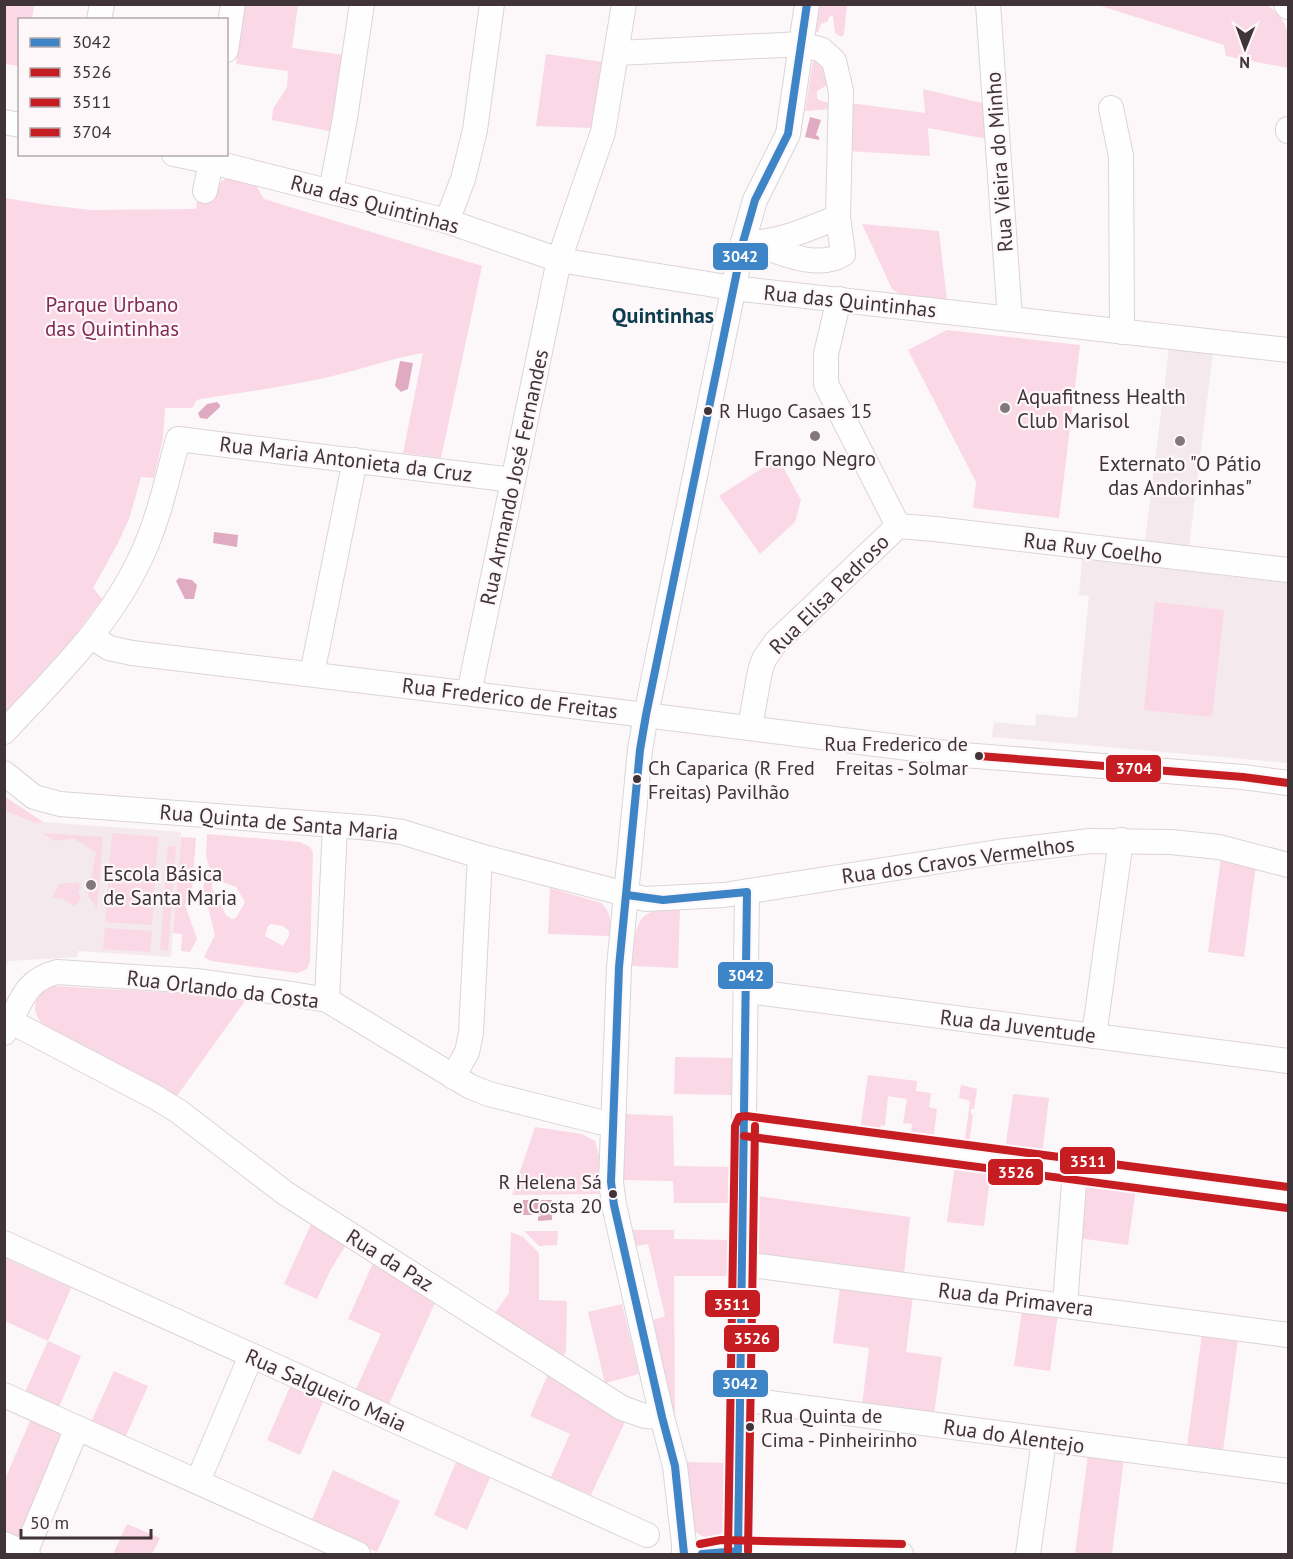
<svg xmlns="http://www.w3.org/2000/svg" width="1293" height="1559" viewBox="0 0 1293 1559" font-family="'PT Sans',sans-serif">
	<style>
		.built { fill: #f4e9ec }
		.green { fill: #fad8e5; fill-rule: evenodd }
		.water { fill: #e0abc0 }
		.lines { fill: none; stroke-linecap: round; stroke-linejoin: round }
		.minor-casing { stroke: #dcd4d7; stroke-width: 26 }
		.minor { stroke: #fffefe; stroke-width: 24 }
		.bus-1-casing { stroke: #fdf7f9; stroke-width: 12 }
		.bus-2-casing { stroke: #fdf7f9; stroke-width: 12 }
		.bus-3-casing { stroke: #fdf7f9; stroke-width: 12 }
		.bus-4-casing { stroke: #fdf7f9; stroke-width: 12 }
		.bus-1 { stroke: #3d85c6; stroke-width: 8 }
		.bus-2 { stroke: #c61d23; stroke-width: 8 }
		.bus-3 { stroke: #c61d23; stroke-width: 8 }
		.bus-4 { stroke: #c61d23; stroke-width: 8 }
		.poi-dot { fill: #82797c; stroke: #fdf7f9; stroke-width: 2 }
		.bus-dot { fill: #403438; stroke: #fdf7f9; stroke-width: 2 }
		.labels { text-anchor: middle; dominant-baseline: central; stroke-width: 4.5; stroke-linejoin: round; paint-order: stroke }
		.bus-label { font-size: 20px; fill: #403438; stroke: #fdf7f9; text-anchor: start }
		.street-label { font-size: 21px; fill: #403438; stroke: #fdf7f9 }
		.park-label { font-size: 21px; fill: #832b54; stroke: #fdf7f9 }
		.poi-label { font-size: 21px; fill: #403438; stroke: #fdf7f9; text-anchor: start }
		.neighbourhood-label { font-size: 22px; font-weight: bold; fill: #0c3c4f; stroke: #fdf7f9 }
		.line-badge { stroke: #fdf7f9; stroke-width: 2 }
		.badge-label { font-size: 16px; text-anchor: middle; font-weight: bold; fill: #fff }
	</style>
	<rect width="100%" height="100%" fill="#fcf8fa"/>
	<!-- built -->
	<g class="built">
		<polygon points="1169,347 1213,353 1189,546 1145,541"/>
		<polygon points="1082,559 1288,583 1288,763 992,737 994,722 1035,726 1036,714 1077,718 1089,596 1079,595"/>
		<polygon points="5,797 43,822 181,832 171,957 78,951 77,957 9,961 5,969"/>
	</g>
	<!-- green -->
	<g class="green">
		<polygon points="5,4 34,5 32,19 20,20 19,66 5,64"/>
		<polygon points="244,5 298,5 292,48 345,55 334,132 272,120 273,109 287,87 288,71 236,64"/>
		<polygon points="816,5 847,5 844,34 841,37 835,33 833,15 829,17 828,21 821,24 818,32 812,32"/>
		<path d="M1098 5H1266C1293 21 1288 40 1288 68L1226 56 1224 45Z"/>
		<polygon points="546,54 603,62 591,128 536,126"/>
		<polygon points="814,54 823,60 829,84 817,91 817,98 821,101 830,103 830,109 805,111"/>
		<polygon points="923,89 986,104 988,139 928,128 930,156 848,151 850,103 925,113"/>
		<path d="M230 177 254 182 264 199 482 266 441 458 403 453 423 353C393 358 366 368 337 375 292 386 246 392 200 399L196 401 192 408H165L163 438 154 478 141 477 129 519 117 545 93 588 102 599 72 639 5 713V198L47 205 91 210 196 209 197 201 215 200C218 189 218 180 230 177Z"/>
		<path d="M862 224 939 231 947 301C930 298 906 300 892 289Z"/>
		<polygon points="947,330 1080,345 1059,518 973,508 976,482 908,350"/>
		<polygon points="778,458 801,500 795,522 760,554 719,496"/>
		<polygon points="1155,602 1224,610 1212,717 1144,710"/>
		<polygon points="5,797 43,822 36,823 5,811"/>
		<polygon points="42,833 103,837 97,908 88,896 96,852 73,838 55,841"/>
		<polygon points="112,833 158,837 152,925 105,922"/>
		<path d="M207 834 300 842 310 847 313 852 310 961 307 969 297 973 211 961 204 957 215 935 203 886 210 871 206 856ZM216 880 236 887 245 902 236 918 232 919 226 915 212 888V884ZM271 924 283 926 289 931V936L283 946 265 936 268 926Z"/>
		<polygon points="181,837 196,838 192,891 185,905 197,939 190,952 181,951 182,934 173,933"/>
		<polygon points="168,846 176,847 168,951 160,950"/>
		<polygon points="1221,858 1256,864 1244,957 1208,952"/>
		<polygon points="78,882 81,888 78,892 81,899 75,906 61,898 52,898 59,884"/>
		<path d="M550 888 601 903C612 913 611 923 609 936L548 934Z"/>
		<path d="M680 909 678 968 632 966C634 950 632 917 652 912 660 909 671 910 680 909Z"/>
		<polygon points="105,928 152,931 150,952 103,949"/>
		<path d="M53 986 196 994 245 1001 177 1096 48 1029C30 1015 30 995 53 986Z"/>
		<polygon points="675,1057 735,1058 734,1095 674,1094"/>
		<polygon points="868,1075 917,1081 916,1091 931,1093 929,1107 937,1109 933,1141 910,1138 912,1124 903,1123 907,1099 888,1096 885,1126 881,1125 879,1134 860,1131"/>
		<polygon points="961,1085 977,1089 974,1109 971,1109 971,1114 973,1114 969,1145 950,1143 951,1138 965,1139 970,1101 959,1098"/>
		<polygon points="1013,1094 1049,1098 1042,1155 1005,1150"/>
		<polygon points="626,1114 673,1116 674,1166 734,1167 733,1203 674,1203 673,1181 623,1180"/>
		<polygon points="535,1127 582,1134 595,1141 599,1156 599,1194 512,1195"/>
		<polygon points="955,1165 991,1170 984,1226 947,1222"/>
		<polygon points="1094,1185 1136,1188 1128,1245 1078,1238 1085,1189"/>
		<polygon points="756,1196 910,1217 904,1274 758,1254 754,1242"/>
		<polygon points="312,1222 346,1245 331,1269 317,1299 284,1284"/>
		<polygon points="632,1230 674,1230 674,1239 733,1240 732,1276 674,1276 675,1421 653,1320 665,1316 648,1244 636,1246"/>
		<polygon points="524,1231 558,1231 557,1245 539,1246"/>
		<polygon points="511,1232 523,1237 539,1253 539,1300 565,1301 567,1302 566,1351 563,1357 494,1314 509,1293"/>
		<polygon points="5,1258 71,1288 48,1341 81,1356 59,1407 25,1392 48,1341 5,1321"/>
		<polygon points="373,1263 435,1303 389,1404 356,1389 381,1334 348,1319"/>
		<polygon points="840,1287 913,1296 906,1352 942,1357 934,1414 862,1405 869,1348 833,1343"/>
		<polygon points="622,1304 639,1374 605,1383 588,1312"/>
		<polygon points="1022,1310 1058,1314 1050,1371 1014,1366"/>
		<polygon points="1202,1333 1238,1338 1223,1451 1187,1446"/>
		<polygon points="114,1371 148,1386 125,1438 91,1422"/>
		<polygon points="549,1372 625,1422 591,1495 551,1477 570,1434 530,1416"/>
		<polygon points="290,1387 323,1402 300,1455 267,1440"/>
		<polygon points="31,1419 55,1429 61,1437 18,1538 5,1532 5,1479"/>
		<polygon points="1088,1454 1124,1459 1112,1554 1075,1554"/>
		<polygon points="456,1462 490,1478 467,1530 434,1515"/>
		<path d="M685 1462 729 1463 727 1524C722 1540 707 1542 695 1531Z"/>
		<polygon points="333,1470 400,1501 377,1552 311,1522"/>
		<polygon points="127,1524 160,1538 152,1554 113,1554"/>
	</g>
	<!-- water -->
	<g class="water">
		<polygon points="810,117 821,120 816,135 819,137 819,140 805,137"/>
		<polygon points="400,361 413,363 408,389 401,392 395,386"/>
		<polygon points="217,402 220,405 220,407 207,419 200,418 198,413 207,404"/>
		<polygon points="214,532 238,535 237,547 213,543"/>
		<polygon points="179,578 192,580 197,585 194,599 185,599 176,581"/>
		<polygon points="523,1200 552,1200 552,1220 538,1221 538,1217 542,1215 523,1215"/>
	</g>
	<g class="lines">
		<defs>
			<g id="minor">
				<polyline points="988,4 1010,319"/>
				<polyline points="1286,4 1288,7"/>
				<polyline points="99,20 102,4"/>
				<polyline points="226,50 233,4"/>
				<path d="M618 53 802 44 822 50 834 61 841 91 838 217C811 228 772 246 743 242"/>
				<polyline points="1111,108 1121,156 1122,332"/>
				<polyline points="4,122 20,125"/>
				<polyline points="1288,131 1288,129"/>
				<polyline points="174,154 212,162 447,221 559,260 733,288 1288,350"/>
				<polyline points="205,191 213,154"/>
				<polyline points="331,191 345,118 362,4"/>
				<polyline points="447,221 463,179 475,130 492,4"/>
				<path d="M756 244C782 253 819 270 843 254L838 217"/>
				<polyline points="839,299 826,354 826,384 898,526"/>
				<polyline points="898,526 935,529 1288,570"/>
				<polyline points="92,637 109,648 132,653 613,711 963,755 1243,777 1288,783"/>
				<polyline points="312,674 355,460"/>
				<polyline points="469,693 559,260 603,132 624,4"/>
				<polyline points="750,727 760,671 764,659 776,642 898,526"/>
				<path d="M4 732C57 675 114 621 145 548 160 513 168 476 178 439L513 480"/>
				<polyline points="4,773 34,797 60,804 373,828 402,832 480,856 645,899 724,895 998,852 1090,841 1171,842 1219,847 1288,865"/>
				<polyline points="747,991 1288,1061"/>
				<polyline points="327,1000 335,825"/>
				<polyline points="4,1018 155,1097 178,1111 285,1193 622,1408 645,1416 662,1417"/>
				<path d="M4 1033C21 1005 22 981 57 972L196 981 298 995 327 1000 471 1087 489 1094 612 1125"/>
				<polyline points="1094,1036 1121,840"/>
				<polyline points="453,1077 467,1052 471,1033 480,856"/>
				<polyline points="745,1126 1288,1198"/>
				<polyline points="4,1243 647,1535"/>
				<polyline points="743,1264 1288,1335"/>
				<polyline points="1065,1305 1075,1170"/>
				<polyline points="4,1395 358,1554"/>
				<polyline points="740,1399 1288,1471"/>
				<polyline points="198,1481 251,1356"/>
				<polyline points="4,1544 28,1554"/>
				<polyline points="738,1551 747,892"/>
				<polyline points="25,1553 77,1428"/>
				<polyline points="684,1554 684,1544 675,1466 662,1417 614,1205 611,1182 619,967 640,750 646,715 743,242 755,200 788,134 807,4"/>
				<polyline points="702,1554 721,1551 738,1551 864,1552 901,1554"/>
				<polyline points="1028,1554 1044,1440"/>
			</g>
		</defs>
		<!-- minor casing -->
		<use href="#minor" class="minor-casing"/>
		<!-- minor -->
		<use href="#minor" class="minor"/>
		<defs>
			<g id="bus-1">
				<polyline points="627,895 663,900 747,892 738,1551 702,1554"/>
				<polyline points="684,1554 675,1466 662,1417 614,1205 611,1182 619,967 640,750 646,715 743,242 755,200 788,134 807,4"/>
			</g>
			<g id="bus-2">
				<polyline points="744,1136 1287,1208"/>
				<polyline points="748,1551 755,1126"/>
			</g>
			<g id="bus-3">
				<polyline points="700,1544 721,1540 902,1544"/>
				<polyline points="728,1551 735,1126 739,1117 746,1116 1288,1187"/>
			</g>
			<polyline id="bus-4" points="979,756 1243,777 1288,783"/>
		</defs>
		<!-- bus-1 casing -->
		<use href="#bus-1" class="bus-1-casing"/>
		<!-- bus-2 casing -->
		<use href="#bus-2" class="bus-2-casing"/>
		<!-- bus-3 casing -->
		<use href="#bus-3" class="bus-3-casing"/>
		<!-- bus-4 casing -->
		<use href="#bus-4" class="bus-4-casing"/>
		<!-- bus-1 -->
		<use href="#bus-1" class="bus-1"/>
		<!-- bus-2 -->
		<use href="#bus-2" class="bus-2"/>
		<!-- bus-3 -->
		<use href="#bus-3" class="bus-3"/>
		<!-- bus-4 -->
		<use href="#bus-4" class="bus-4"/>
	</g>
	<!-- markers -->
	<g class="poi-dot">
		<circle cx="1005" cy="408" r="6"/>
		<circle cx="815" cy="436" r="6"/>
		<circle cx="1180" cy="441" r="6"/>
		<circle cx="91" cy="885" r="6"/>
	</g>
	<g class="bus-dot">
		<circle cx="708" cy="411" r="5"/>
		<circle cx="979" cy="756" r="5"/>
		<circle cx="637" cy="779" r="5"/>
		<circle cx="613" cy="1194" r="5"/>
		<circle cx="750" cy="1427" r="5"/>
	</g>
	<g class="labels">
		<!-- bus labels -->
		<g class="bus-label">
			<text x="719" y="411">R Hugo Casaes 15</text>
			<text x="968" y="744" text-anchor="end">Rua Frederico de<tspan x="968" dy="24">Freitas - Solmar</tspan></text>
			<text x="648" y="768">Ch Caparica (R Fred<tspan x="648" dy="24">Freitas) Pavilhão</tspan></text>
			<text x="602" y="1182" text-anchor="end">R Helena Sá<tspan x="602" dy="24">e Costa 20</tspan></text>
			<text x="761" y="1416">Rua Quinta de<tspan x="761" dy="24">Cima - Pinheirinho</tspan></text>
		</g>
		<!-- street labels -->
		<g class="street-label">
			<text transform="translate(999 162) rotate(-94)">Rua Vieira do Minho</text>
			<text transform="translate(375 204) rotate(15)">Rua das Quintinhas</text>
			<text transform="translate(850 301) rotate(6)">Rua das Quintinhas</text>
			<text transform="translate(346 459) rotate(7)">Rua Maria Antonieta da Cruz</text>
			<text transform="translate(514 477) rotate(-78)">Rua Armando José Fernandes</text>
			<text transform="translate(1093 548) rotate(7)">Rua Ruy Coelho</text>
			<text transform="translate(829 594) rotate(-45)">Rua Elisa Pedroso</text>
			<text transform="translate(510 698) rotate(7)">Rua Frederico de Freitas</text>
			<text transform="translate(279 822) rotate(5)">Rua Quinta de Santa Maria</text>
			<text transform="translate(958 860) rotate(-8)">Rua dos Cravos Vermelhos</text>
			<text transform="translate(223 989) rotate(7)">Rua Orlando da Costa</text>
			<text transform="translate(1018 1026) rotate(7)">Rua da Juventude</text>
			<text transform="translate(390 1260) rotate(32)">Rua da Paz</text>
			<text transform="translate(1016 1299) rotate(7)">Rua da Primavera</text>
			<text transform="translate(326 1390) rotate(24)">Rua Salgueiro Maia</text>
			<text transform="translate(1014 1436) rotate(8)">Rua do Alentejo</text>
		</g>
		<!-- park labels -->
		<g class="park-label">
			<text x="112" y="304">Parque Urbano<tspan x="112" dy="24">das Quintinhas</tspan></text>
		</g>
		<!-- poi labels -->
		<g class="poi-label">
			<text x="1017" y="396">Aquafitness Health<tspan x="1017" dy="24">Club Marisol</tspan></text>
			<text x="815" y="458" text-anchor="middle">Frango Negro</text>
			<text x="1180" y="463" text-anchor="middle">Externato "O Pátio<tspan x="1180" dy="24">das Andorinhas"</tspan></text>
			<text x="103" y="873">Escola Básica<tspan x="103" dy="24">de Santa Maria</tspan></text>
		</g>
		<!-- neighbourhood labels -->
		<g class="neighbourhood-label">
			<text x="663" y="315">Quintinhas</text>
		</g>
	</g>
	<g class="line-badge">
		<rect x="712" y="242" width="57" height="29" rx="6" fill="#3d85c6"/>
		<rect x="1105" y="754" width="57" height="29" rx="6" fill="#c61d23"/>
		<rect x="717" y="961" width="57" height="29" rx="6" fill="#3d85c6"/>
		<rect x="1059" y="1146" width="57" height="29" rx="6" fill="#c61d23"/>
		<rect x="987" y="1158" width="57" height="28" rx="6" fill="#c61d23"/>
		<rect x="704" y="1289" width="57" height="29" rx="6" fill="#c61d23"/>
		<rect x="723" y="1324" width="57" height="29" rx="6" fill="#c61d23"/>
		<rect x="712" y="1369" width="57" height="29" rx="6" fill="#3d85c6"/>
	</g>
	<g class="badge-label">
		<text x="740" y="262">3042</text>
		<text x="1134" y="774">3704</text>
		<text x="746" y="981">3042</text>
		<text x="1088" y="1167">3511</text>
		<text x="1016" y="1178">3526</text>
		<text x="732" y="1310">3511</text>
		<text x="752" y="1344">3526</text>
		<text x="740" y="1389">3042</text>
	</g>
	<!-- border -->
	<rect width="1293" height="1559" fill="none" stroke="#403438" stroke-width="12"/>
	<!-- legend -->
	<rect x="18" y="18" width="210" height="138" fill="#fdf7f9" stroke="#b1a9ac" stroke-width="1.5"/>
	<rect x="30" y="38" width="30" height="9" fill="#3d85c6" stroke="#b1a9ac" stroke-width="1.5"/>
	<text x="72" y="48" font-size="18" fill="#403438">3042</text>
	<rect x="30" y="68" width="30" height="9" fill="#c61d23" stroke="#b1a9ac" stroke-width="1.5"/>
	<text x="72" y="78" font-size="18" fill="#403438">3526</text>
	<rect x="30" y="98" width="30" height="9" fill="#c61d23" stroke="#b1a9ac" stroke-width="1.5"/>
	<text x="72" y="108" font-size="18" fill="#403438">3511</text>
	<rect x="30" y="128" width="30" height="9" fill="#c61d23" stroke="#b1a9ac" stroke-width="1.5"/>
	<text x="72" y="138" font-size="18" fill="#403438">3704</text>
	<!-- north arrow -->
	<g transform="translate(1245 48) rotate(181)" stroke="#fdf7f9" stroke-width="4.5" paint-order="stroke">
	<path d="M0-4.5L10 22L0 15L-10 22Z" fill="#403438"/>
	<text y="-9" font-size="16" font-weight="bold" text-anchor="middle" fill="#403438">N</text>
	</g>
	<!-- scale -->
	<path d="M21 1529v9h130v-9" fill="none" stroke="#403438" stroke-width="3"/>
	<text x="30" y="1529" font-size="18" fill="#403438" stroke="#fdf7f9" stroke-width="4.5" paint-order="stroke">50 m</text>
</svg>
